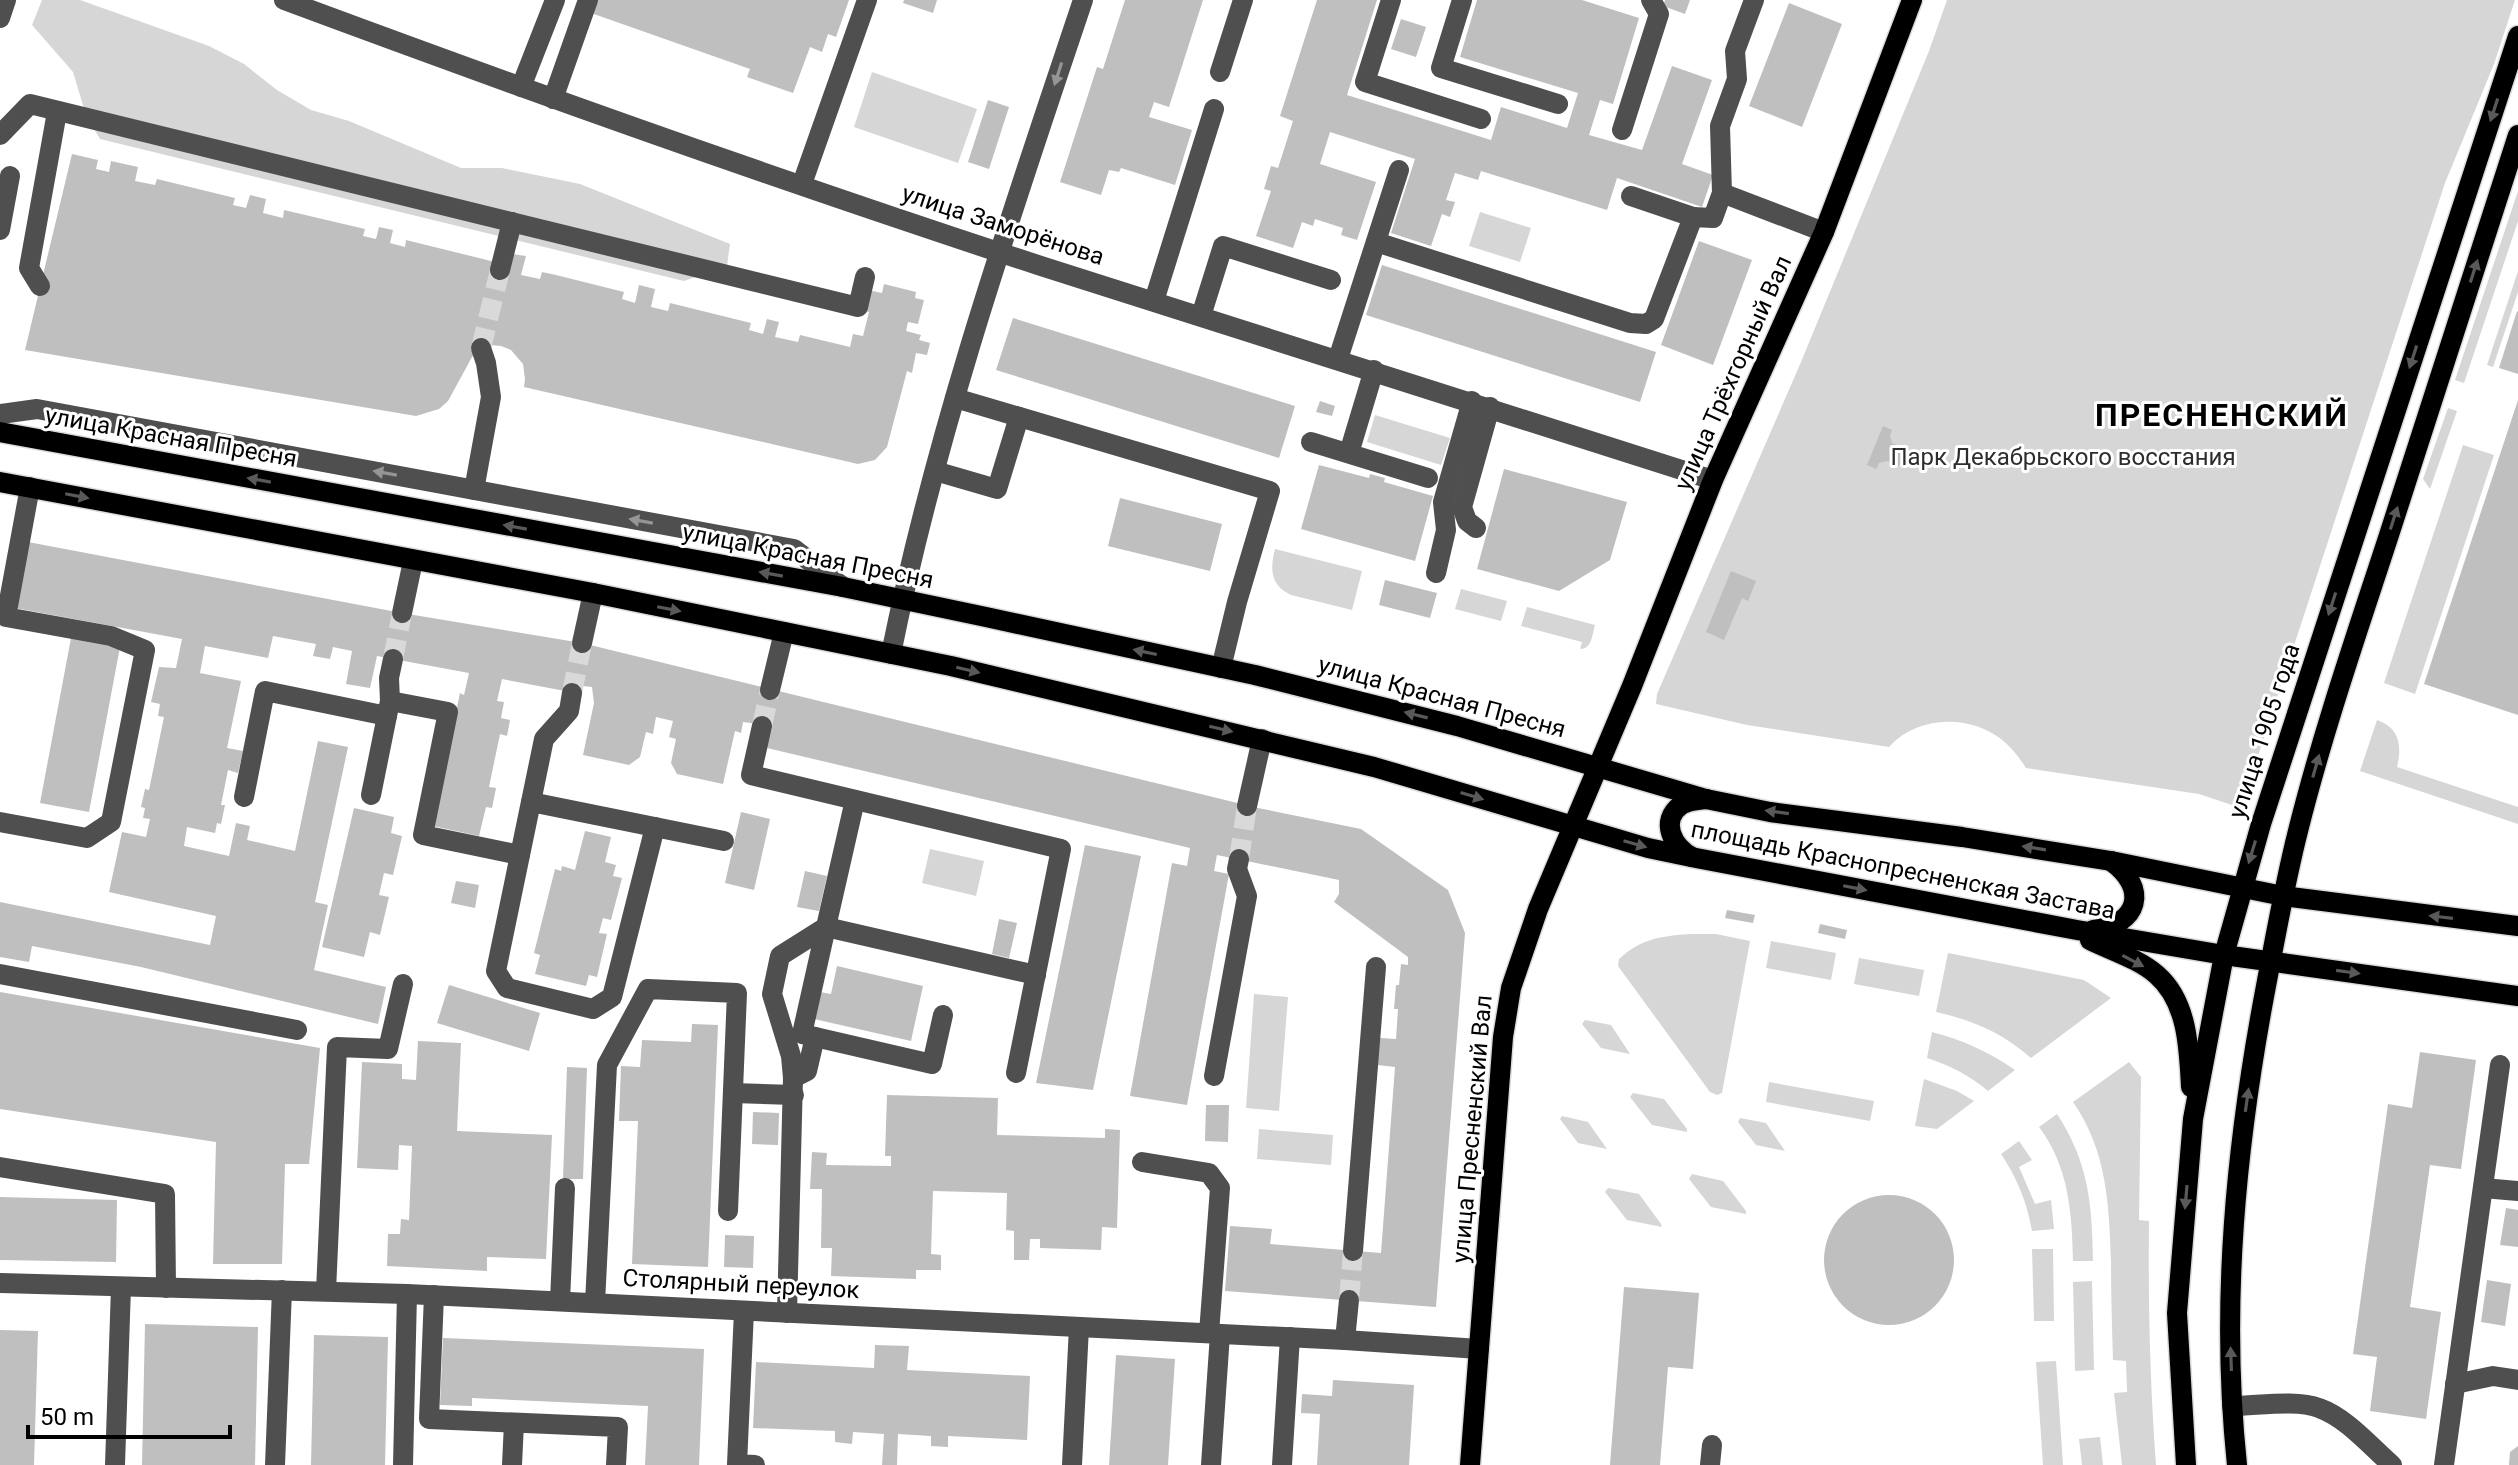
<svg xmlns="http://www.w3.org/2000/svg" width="2518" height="1465" viewBox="0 0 2518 1465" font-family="Roboto,sans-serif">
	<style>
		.green { fill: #d6d6d6 }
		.building { fill: #bfbfbf }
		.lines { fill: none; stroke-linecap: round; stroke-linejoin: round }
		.minor-tunnel { stroke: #d9d9d9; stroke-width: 20; stroke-dasharray: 20 10; stroke-linecap: butt }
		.major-casing { stroke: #dbdbdb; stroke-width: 23 }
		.minor { stroke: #4f4f4f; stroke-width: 20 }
		.major { stroke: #000; stroke-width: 20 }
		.oneway { fill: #959595 }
		.oneway2 { fill: #595959 }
		.labels { text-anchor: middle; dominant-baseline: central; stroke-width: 6; stroke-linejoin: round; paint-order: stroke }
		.street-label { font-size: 24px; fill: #000; stroke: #fff }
		.park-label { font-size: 24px; fill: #2d2d2d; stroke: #fff }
		.district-label { font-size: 32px; font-weight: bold; letter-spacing: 2px; fill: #000; stroke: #fff }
	</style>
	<rect width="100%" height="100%" fill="#fff"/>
	<!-- green -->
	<g class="green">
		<polygon points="42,0 80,0 209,46 244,64 277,90 311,110 349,121 461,168 502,168 580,184 730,244 727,266 684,281 100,139 86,115 73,72 32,25"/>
		<path d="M1947 0H2515L2494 64 2445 183 2241 808 2199 794 2026 768C2019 757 2011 747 2001 739 1968 714 1917 716 1889 747L1747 725 1656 704 1657 694 1801 362 1929 51Z"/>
		<polygon points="872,72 977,109 958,163 854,127"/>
		<polygon points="2518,191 2518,221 2464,383 2455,380"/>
		<polygon points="1480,212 1531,228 1520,262 1469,246"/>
		<polygon points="2518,271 2518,292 2493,367 2487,365"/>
		<polygon points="2448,408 2457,411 2430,489 2423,479"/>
		<polygon points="1375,415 1450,438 1441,465 1367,442"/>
		<polygon points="2463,445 2494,455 2415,694 2384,683"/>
		<path d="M1275 549 1362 571 1352 610 1291 595C1270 585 1270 569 1275 549Z"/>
		<polygon points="1461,589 1507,601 1501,621 1455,609"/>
		<path d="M1527 607 1595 625C1592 635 1592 649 1580 649L1582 642 1521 626Z"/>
		<path d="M2377 720C2400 728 2402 746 2397 767L2518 807V824L2360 771Z"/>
		<polygon points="930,849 984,861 976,896 922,883"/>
		<path d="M1690 934H1716L1750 941 1722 1093 1717 1095 1710 1092 1618 966 1619 959C1640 939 1661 936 1690 934Z"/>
		<polygon points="1771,941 1836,953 1831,980 1766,968"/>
		<path d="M1948 953 2084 980 2111 998 2031 1058C2003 1033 1972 1020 1936 1012Z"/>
		<polygon points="1859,958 1924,970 1919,996 1854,984"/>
		<polygon points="1254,994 1288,997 1279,1111 1246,1108"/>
		<polygon points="1585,1020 1611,1025 1630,1054 1601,1048 1582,1024"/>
		<path d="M1932 1032C1963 1040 1989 1052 2015 1070L1988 1091C1969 1075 1951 1066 1927 1058Z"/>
		<path d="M2129 1062 2141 1077 2139 1220 2149 1221C2148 1303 2150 1383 2156 1465H2122L2114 1393 2127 1392 2126 1361 2113 1360C2112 1327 2111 1294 2111 1261 2109 1204 2107 1151 2073 1102Z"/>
		<polygon points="1924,1079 1957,1091 1974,1101 1937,1129 1915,1126"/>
		<polygon points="1769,1082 1874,1101 1870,1121 1766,1102"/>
		<polygon points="1633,1093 1664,1099 1687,1129 1687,1132 1652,1125 1630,1097"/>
		<path d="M2057 1114C2089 1163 2092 1204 2093 1261H2073C2072 1213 2069 1167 2039 1127Z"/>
		<polygon points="1562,1116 1588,1122 1607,1149 1578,1143 1560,1119"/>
		<polygon points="1740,1118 1766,1123 1785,1151 1756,1145 1738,1122"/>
		<polygon points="1259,1129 1333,1135 1331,1165 1257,1159"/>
		<path d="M2019 1141 2032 1160 2019 1167 2035 1204 2051 1200 2054 1229 2032 1231C2027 1202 2017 1178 2001 1154Z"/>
		<polygon points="1692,1174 1723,1181 1746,1211 1746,1214 1711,1207 1689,1179"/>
		<polygon points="1608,1188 1639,1194 1661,1224 1662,1227 1627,1220 1605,1192"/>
		<polygon points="2032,1249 2053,1249 2054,1321 2034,1321"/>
		<polygon points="2092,1281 2094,1370 2075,1371 2073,1282"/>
		<polygon points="2056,1361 2063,1465 2043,1465 2036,1362"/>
		<polygon points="2100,1437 2103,1465 2082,1465 2079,1439"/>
	</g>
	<!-- building -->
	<g class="building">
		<polygon points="595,0 849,0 836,37 828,34 822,52 810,47 793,93 747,77 750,69 591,13"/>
		<polygon points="904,0 937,0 933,13 903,3"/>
		<polygon points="1125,0 1203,0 1169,107 1154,102 1149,117 1192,130 1175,185 1121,168 1119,172 1109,170 1101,195 1060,182 1097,67 1103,69"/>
		<polygon points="1317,0 1377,0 1347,95 1491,140 1501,107 1567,128 1578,93 1460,57 1477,0 1582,0 1639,18 1613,104 1600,100 1589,135 1642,150 1672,66 1712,80 1682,164 1713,175 1702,207 1617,178 1607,210 1481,171 1478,180 1455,173 1446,200 1455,202 1450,217 1442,214 1431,246 1391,233 1415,159 1330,132 1320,164 1376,182 1357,240 1341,235 1343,228 1315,219 1313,226 1302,222 1293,248 1256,236 1271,191 1264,189 1271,166 1278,168 1293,121 1280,116"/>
		<polygon points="1665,0 1690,0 1685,14 1663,6"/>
		<polygon points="1789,3 1842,24 1802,127 1749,106"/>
		<polygon points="1401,19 1426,27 1416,57 1391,49"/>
		<polygon points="988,100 1009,107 989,169 968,162"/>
		<polygon points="72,154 98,160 96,169 109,172 111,161 138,167 135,181 155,185 157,179 235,198 233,205 246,208 250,195 266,199 263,213 283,218 284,210 365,229 363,236 376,239 379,227 393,230 390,243 405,247 406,240 495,262 512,254 526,256 521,275 540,279 542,272 556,275 624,292 622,299 635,303 639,285 655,289 651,307 668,311 670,303 751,323 749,330 763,334 767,319 779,322 775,337 798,342 800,335 850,347 853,334 863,336 869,312 863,311 868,290 882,293 884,284 916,292 915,298 924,300 918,324 908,322 906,331 921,335 919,340 930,343 927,355 916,353 912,373 907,371 887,447 875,460 858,464 524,387 525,379 523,364 511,350 501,346 490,345 480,349 472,357 448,401 439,409 416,416 25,350"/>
		<polygon points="1699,241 1752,260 1713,365 1661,345"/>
		<polygon points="1382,265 1656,352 1640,402 1366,315"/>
		<polygon points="2517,311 2518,312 2518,374 2499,368"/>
		<polygon points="1013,318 1295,406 1279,458 996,370"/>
		<polygon points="2518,400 2518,715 2424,684"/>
		<polygon points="1320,401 1335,406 1332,416 1316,412"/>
		<polygon points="1883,426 1892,430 1890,436 1892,443 1906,449 1899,466 1887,461 1879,463 1876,469 1867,465"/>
		<polygon points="1319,465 1369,478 1370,474 1385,478 1384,482 1433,496 1415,561 1301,529"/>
		<polygon points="1504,469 1627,502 1610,560 1559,591 1477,569"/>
		<polygon points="1120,498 1222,524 1210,571 1108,546"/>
		<polygon points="28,542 402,613 582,643 1258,808 1361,829 1448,890 1465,933 1436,1307 1225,1291 1230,1226 1272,1229 1270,1244 1381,1253 1395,1067 1377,1065 1380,1038 1396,1039 1398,1009 1394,1009 1396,985 1399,985 1401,964 1408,965 1408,957 1334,902 1339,894 1339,880 1217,855 1214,871 1229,874 1187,1105 1130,1096 1172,863 1187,866 1190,848 767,748 772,728 751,723 743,722 741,733 735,731 723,784 677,774 671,763 676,739 669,737 673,721 656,717 653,734 646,732 640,757 629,765 583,755 594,703 592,687 583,686 581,694 502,679 497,701 504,702 501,718 510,720 507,736 500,734 489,787 496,788 492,808 486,807 479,836 433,826 460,693 464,695 469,673 377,656 370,688 346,684 352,651 333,647 330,659 313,656 316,644 273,636 268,658 205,646 200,673 241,681 227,748 243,751 238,773 228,770 221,805 225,805 221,824 217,823 215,833 187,827 184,846 229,856 236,823 250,826 247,840 295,851 318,741 348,747 315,902 328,905 314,970 386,987 378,1024 141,967 32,946 29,962 0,957 0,902 210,945 216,916 109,892 122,832 146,837 150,819 143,818 145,808 141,807 145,789 149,790 164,717 158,716 160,704 151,702 159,667 176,668 182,639 15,608"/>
		<polygon points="1731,571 1756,581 1748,601 1742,598 1724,640 1706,632"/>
		<polygon points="1385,580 1437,593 1430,618 1379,605"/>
		<polygon points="71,638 120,647 89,812 40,803"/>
		<polygon points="354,808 394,817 391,833 402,836 393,875 384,873 379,895 389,897 380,935 370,932 364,957 322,947"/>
		<polygon points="741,812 770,819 754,890 725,883"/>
		<polygon points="585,831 611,837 605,862 616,865 613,876 622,878 611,920 603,918 599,933 607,934 597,977 589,975 586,986 535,974 540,955 534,953 555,869 561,871 562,866 575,870"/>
		<polygon points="1085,845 1141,856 1093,1090 1036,1083"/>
		<polygon points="805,871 827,876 819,911 797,907"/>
		<polygon points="456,881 479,885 475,908 451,903"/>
		<polygon points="1727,910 1755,915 1753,923 1725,918"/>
		<polygon points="999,919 1017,923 1009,958 992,954"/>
		<polygon points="1820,924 1847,930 1845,939 1818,933"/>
		<polygon points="837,966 923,986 911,1041 814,1019 820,992 831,994"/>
		<polygon points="449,985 540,1013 529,1051 437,1023"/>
		<polygon points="0,992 320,1048 309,1164 285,1164 282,1264 213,1264 216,1142 0,1109"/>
		<polygon points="692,1024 718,1025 708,1267 632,1264 638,1121 619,1121 621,1066 640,1067 642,1040 691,1042"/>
		<polygon points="418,1041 461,1043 457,1131 552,1135 546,1259 487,1257 487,1271 387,1266 388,1234 400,1234 401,1219 409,1220 412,1146 399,1145 398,1170 357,1168 362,1062 402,1064 402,1079 416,1080"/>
		<polygon points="2420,1052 2476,1060 2461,1169 2430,1165 2410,1307 2441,1312 2426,1419 2370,1411 2377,1357 2353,1354 2388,1104 2412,1108"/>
		<polygon points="567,1067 587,1068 583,1179 563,1179"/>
		<polygon points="887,1095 998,1098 997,1135 1105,1138 1105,1129 1120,1130 1117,1228 1102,1227 1101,1250 1040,1248 1040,1239 1030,1239 1029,1260 1014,1260 1014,1231 1006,1230 1007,1193 933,1191 931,1254 941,1255 941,1270 916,1270 916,1279 831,1276 832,1248 821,1248 822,1189 810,1189 812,1152 827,1153 826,1165 891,1166 891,1156 885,1156"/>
		<polygon points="1206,1105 1229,1105 1228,1142 1205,1141"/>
		<polygon points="753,1112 779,1113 778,1145 752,1144"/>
		<circle cx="1889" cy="1260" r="65"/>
		<polygon points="0,1197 117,1200 116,1262 0,1260"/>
		<polygon points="2506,1208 2518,1210 2518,1247 2500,1245"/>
		<polygon points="725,1235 754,1236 753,1268 724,1267"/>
		<polygon points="2487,1280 2511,1284 2505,1326 2481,1322"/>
		<polygon points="1624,1287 1699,1293 1693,1369 1668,1367 1660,1465 1610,1465"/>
		<polygon points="145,1324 258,1327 255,1465 142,1465"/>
		<polygon points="0,1330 38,1331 34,1465 0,1465"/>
		<polygon points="314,1335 388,1337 385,1465 311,1465"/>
		<polygon points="443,1338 704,1349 699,1465 645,1465 648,1406 472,1398 472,1406 440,1405"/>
		<polygon points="875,1345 909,1346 907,1370 1030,1376 1027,1440 948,1436 948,1447 931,1446 931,1436 898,1434 897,1465 882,1465 884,1434 853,1432 852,1444 835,1442 835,1431 753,1428 756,1362 874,1368"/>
		<polygon points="1116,1355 1175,1359 1168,1465 1109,1465"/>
		<polygon points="1333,1380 1414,1385 1409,1465 1317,1465 1320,1414 1301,1413 1302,1394 1332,1396"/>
		<polygon points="2518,1446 2518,1465 2509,1465 2510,1452"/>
	</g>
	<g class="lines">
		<!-- minor-tunnel -->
		<g class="minor-tunnel">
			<polyline points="481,348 500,270"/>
			<polyline points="393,659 402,613"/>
			<polyline points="572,693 582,643"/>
			<polyline points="762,726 770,690"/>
			<polyline points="1239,859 1247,806"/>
			<polyline points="1349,1300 1353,1251"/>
		</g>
		<defs>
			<g id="major">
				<polyline points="0,432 843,587 986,617 1255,675 1457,726 1706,799 1770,812 1962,837 2111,861 2283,896 2518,926"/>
				<polyline points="0,482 593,593 951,666 1374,767 1648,848 1696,858 2077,930 2224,955 2518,996"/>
				<path d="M1692 857C1673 847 1659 821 1681 805 1689 800 1698 800 1706 799"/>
				<path d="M2093 930C2139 925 2149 888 2111 861"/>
				<path d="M2090 940C2112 951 2139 959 2157 975 2188 1002 2189 1049 2191 1087"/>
				<polyline points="1470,1465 1503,1037 1511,988 1538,909 1632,686 1713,480 1824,232 1912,0"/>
				<polyline points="2186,1465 2177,1313 2193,1119 2224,955 2261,824 2518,36"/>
				<path d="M2237 1465C2220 1304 2236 1144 2266 986 2276 934 2285 882 2298 831 2323 731 2357 633 2389 535 2432 402 2475 268 2518 135"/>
			</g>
		</defs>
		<!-- major casing -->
		<use href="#major" class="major-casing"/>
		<!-- minor -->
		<g class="minor">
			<path d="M284 0C534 93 787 183 1041 266 1265 339 1490 407 1713 480"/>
			<polyline points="1391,0 1365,82 1481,119"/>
			<polyline points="1462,0 1441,68 1558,104"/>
			<polyline points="0,18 6,0"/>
			<polyline points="1220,72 1243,0"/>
			<polyline points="521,87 555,0"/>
			<polyline points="553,99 588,0"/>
			<polyline points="1622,130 1659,14 1651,0"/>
			<polyline points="0,135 30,104 858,307 865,277"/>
			<polyline points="802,184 867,0"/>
			<polyline points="1722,193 1824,232"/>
			<polyline points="1631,196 1693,217"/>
			<polyline points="0,230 10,176"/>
			<polyline points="1376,242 1630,323 1646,324 1654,319 1693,217 1713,218 1722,193 1720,126 1737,79 1735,51 1754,0"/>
			<polyline points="500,270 512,222"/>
			<polyline points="40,286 29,268 57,112"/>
			<polyline points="1154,301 1214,109"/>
			<polyline points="1201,316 1223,246 1331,280"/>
			<polyline points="1338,359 1399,170"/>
			<polyline points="955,398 1270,491 1237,602 1221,668"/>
			<polyline points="0,414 37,409 794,549 843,587"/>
			<polyline points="1311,442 1428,478"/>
			<polyline points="1349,453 1374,370"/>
			<polyline points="935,471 997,489 1019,417"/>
			<polyline points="474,490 491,397 486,363 481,348"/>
			<polyline points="1476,528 1467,521 1462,507 1490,407"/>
			<polyline points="1436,573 1446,530 1443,502 1472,401"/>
			<polyline points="402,613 413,561"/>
			<polyline points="582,643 593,593"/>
			<path d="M891 654C936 431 1011 215 1083 0"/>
			<polyline points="770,690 784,632"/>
			<polyline points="572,693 569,711 544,739 496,971 507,988 593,1009 612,997 655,827"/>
			<polyline points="390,701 448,712 423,835 520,855"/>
			<polyline points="762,726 751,775 1061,849 1016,1073"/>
			<polyline points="371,795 390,701 389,678 393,659"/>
			<polyline points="244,797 265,691 387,716"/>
			<polyline points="531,802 724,841"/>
			<polyline points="1247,806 1262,739"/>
			<polyline points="0,822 87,838 111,822 145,650 111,636 6,617 30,487"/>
			<polyline points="0,974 297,1030"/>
			<polyline points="943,1015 932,1064 802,1034 826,927 1036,975"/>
			<polyline points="1214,1076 1247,896 1237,869 1239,859"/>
			<polyline points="793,1078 807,1071 815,1037"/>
			<polyline points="733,1093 794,1095"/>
			<polyline points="1142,1162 1209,1173 1220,1188 1209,1333"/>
			<polyline points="0,1167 165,1194 166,1288"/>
			<polyline points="2483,1188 2518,1191"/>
			<polyline points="1353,1251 1376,967"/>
			<polyline points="0,1283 407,1294 1345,1340 1479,1349"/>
			<polyline points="326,1291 337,1047 388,1049 403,984"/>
			<polyline points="434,1295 429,1419 618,1427 616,1465"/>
			<polyline points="560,1301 565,1188"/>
			<polyline points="595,1303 607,1065 648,989 737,993 728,1211"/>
			<polyline points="744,1311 737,1464 755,1465"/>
			<polyline points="787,1313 793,1078 791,1056 772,994 780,956 826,927 855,800"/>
			<polyline points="1345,1340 1349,1300"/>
			<polyline points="2455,1384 2493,1376 2518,1380"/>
			<path d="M2232 1406C2257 1406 2296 1399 2319 1408 2347 1418 2370 1446 2392 1465"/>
			<polyline points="115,1465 121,1287"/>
			<polyline points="275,1465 282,1290"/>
			<polyline points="403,1465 407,1294"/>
			<polyline points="512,1465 514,1423"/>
			<polyline points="1072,1465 1079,1327"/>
			<polyline points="1211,1465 1220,1334"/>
			<polyline points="1282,1465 1290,1337"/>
			<polyline points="1710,1465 1712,1445"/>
			<polyline points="2444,1465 2500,1065"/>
		</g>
		<!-- major -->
		<use href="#major" class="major"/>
	</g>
	<!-- one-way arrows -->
	<defs><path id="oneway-solid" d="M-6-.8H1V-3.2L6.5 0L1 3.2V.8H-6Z" transform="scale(2)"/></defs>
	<g class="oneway">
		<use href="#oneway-solid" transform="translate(1058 74) rotate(108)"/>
		<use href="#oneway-solid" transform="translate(385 473) rotate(-170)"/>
		<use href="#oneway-solid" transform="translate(641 521) rotate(-170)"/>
	</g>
	<g class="oneway2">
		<use href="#oneway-solid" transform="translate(2494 110) rotate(108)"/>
		<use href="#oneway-solid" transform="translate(2474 271) rotate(-72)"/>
		<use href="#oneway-solid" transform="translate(2413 357) rotate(108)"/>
		<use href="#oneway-solid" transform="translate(259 480) rotate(-170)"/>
		<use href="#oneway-solid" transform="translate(77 496) rotate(11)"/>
		<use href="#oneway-solid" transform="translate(2394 518) rotate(-72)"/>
		<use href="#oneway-solid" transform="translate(515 527) rotate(-170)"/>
		<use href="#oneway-solid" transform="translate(771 574) rotate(-170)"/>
		<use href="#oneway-solid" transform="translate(2332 604) rotate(108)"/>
		<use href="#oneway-solid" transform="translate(669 609) rotate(11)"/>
		<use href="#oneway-solid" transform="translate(1145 652) rotate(-168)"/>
		<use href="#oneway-solid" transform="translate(968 670) rotate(13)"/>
		<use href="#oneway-solid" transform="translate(1416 715) rotate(-166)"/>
		<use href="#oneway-solid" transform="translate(1221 729) rotate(13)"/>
		<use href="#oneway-solid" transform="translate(2316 766) rotate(-74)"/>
		<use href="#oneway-solid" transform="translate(1472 796) rotate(17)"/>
		<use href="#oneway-solid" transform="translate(1777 812) rotate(-172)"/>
		<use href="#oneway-solid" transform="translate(1635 844) rotate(16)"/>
		<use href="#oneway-solid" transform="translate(2034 848) rotate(-171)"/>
		<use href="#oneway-solid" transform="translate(2252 852) rotate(107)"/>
		<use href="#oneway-solid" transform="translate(1855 888) rotate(11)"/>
		<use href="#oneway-solid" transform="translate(2441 917) rotate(-173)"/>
		<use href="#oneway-solid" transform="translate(2133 961) rotate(28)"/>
		<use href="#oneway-solid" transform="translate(2348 972) rotate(8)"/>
		<use href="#oneway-solid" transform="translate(2247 1100) rotate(-82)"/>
		<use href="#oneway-solid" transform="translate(2186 1197) rotate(95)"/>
		<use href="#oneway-solid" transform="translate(2231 1359) rotate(-92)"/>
	</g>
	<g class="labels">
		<!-- street labels -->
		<g class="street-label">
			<text transform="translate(1003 225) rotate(18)">улица Заморёнова</text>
			<text transform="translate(1733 373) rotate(-66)">улица Трёхгорный Вал</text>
			<text transform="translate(171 437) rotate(10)">улица Красная Пресня</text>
			<text transform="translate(808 556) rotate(11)">улица Красная Пресня</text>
			<text transform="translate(1442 697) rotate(15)">улица Красная Пресня</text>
			<text transform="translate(2264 731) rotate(-72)">улица 1905 года</text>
			<text transform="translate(1903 870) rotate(11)">площадь Краснопресненская Застава</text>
			<text transform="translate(1472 1129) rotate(-85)">улица Пресненский Вал</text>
			<text transform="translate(741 1284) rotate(3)">Столярный переулок</text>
		</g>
		<!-- park labels -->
		<g class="park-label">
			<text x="2063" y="457">Парк Декабрьского восстания</text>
		</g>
		<!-- district labels -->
		<g class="district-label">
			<text x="2222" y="415">ПРЕСНЕНСКИЙ</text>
		</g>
	</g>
	<!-- scale -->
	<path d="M28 1425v12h202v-12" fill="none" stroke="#000000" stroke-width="4"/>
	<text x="40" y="1425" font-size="24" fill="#000000" stroke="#ffffff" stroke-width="6" paint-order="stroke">50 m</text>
</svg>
